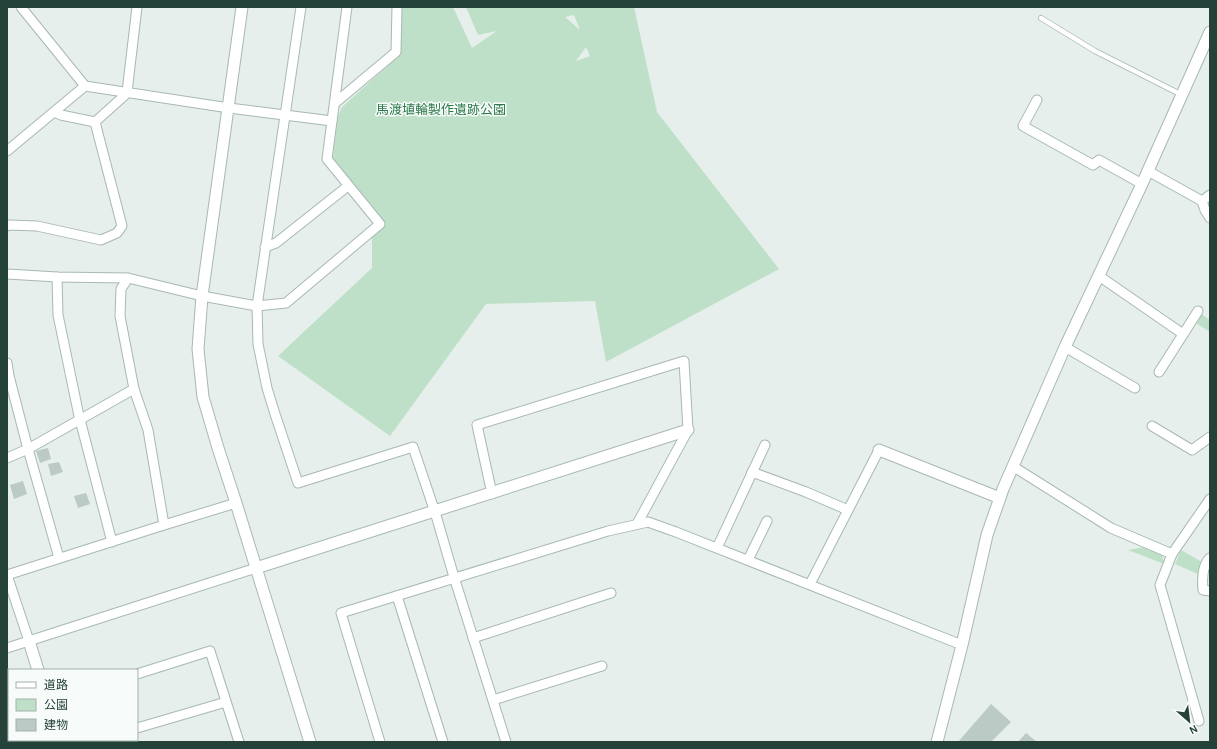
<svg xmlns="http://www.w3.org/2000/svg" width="1217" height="749" viewBox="0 0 1217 749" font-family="Karla,'Noto Sans JP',sans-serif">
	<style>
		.green { fill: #bfe0c8; fill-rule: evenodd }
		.building { fill: #bbcac4 }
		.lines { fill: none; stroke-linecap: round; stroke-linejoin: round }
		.service-casing { stroke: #a8b8b2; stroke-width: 6 }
		.minor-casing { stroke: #a8b8b2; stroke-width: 11 }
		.tertiary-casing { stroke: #a8b8b2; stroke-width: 13 }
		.service { stroke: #fff; stroke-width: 4.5 }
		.minor { stroke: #fff; stroke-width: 9 }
		.tertiary { stroke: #fff; stroke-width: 11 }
		.labels { text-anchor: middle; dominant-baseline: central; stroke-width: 3; stroke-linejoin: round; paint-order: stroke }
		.park-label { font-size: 13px; fill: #2d7a4b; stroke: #f7fbf9 }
	</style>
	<rect width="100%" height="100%" fill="#e6efeb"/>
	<!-- green -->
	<g class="green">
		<path d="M401 7H453L472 48 497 31 478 35 466 7H634L657 112 779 269 606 362 595 301 486 304 390 436 278 356 372 268V208L338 168 333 157 338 116 342 107 401 54ZM574 15 580 30 565 17ZM586 47 590 56 576 61Z"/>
		<polygon points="1201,314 1210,320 1210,332 1194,322"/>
		<polygon points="1144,547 1162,554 1164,564 1128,550"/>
		<polygon points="1181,550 1202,562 1198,574 1175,564"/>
	</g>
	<!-- building -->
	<g class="building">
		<polygon points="48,448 51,459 40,463 36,451"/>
		<polygon points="59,462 63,472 51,476 48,464"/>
		<polygon points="23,481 27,494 14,499 10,485"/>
		<polygon points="86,493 90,504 78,508 74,496"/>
		<polygon points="991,704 1011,722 991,742 958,742"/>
		<polygon points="1026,733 1037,742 1018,742"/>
	</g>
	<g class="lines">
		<defs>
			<polyline id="service" points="1041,18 1095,51 1182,95"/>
			<g id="minor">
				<polyline points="21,7 85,86"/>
				<polyline points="301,7 257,306 258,344 267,388 275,414 298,483 413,447 435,512 454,577 506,742"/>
				<polyline points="1037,100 1023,126 1093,165 1099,160 1142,184"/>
				<polyline points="335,103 396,52 397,7"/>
				<polyline points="54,112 61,115 95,122"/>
				<polyline points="7,151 85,86 229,108 332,121"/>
				<polyline points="1148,171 1202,201 1210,195"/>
				<polyline points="1202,201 1205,210 1210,218"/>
				<polyline points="7,226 9,225 37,226 101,240 117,233 122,226 95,122 124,96 127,92 137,7"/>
				<polyline points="265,247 276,243 348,186"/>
				<polyline points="7,274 57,277 128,278 202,296 257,306 286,303 380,224 327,159 347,7"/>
				<polyline points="1099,276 1183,334"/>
				<polyline points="57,277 58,315 79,416 112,542"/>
				<polyline points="128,278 121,289 120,316 134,389 148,430 164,525"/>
				<polyline points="1065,347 1135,388"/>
				<polyline points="7,363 9,376 28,449 59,558"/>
				<polyline points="1159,372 1198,311"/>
				<polyline points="1152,426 1192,450 1210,437"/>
				<polyline points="7,458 28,449 134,389"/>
				<polyline points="1014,467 1111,528 1172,554 1210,499"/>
				<polyline points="752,472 806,492 848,510"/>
				<polyline points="492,494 477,425 684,361 688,430 637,524"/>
				<polyline points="717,548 765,445"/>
				<polyline points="1172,554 1160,585 1199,721"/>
				<path d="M1210 558C1202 565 1202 581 1203 590L1210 591"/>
				<polyline points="748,560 767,521"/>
				<polyline points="810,584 879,450"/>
				<polyline points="397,596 443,742"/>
				<polyline points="473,638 611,593"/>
				<polyline points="29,641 7,575 164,525 236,503"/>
				<polyline points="7,648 256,568"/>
				<polyline points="137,674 210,651 239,742"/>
				<polyline points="493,700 602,666"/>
				<polyline points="137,728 226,702"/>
				<polyline points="380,742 341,613 608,531 648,522 676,532 962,645"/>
			</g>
			<g id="tertiary">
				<polyline points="242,7 202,296 198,349 203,397 218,448 236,503 310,742"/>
				<polyline points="879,450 1000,498"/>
				<polyline points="256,568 688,430"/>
				<polyline points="29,641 38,670"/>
				<polyline points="60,740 61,742"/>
				<polyline points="937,742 962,645 987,535 1003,489 1065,347 1142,184 1210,32"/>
			</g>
		</defs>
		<!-- service casing -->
		<use href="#service" class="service-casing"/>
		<!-- minor casing -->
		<use href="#minor" class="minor-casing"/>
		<!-- tertiary casing -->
		<use href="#tertiary" class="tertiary-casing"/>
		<!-- service -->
		<use href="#service" class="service"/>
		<!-- minor -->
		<use href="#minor" class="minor"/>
		<!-- tertiary -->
		<use href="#tertiary" class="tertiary"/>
	</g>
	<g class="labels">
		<!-- park labels -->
		<g class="park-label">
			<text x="441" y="109">馬渡埴輪製作遺跡公園</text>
		</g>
	</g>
	<!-- border -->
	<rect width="1217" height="749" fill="none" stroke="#24423a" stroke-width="16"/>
	<!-- legend -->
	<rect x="8" y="669" width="130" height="72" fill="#f7fbf9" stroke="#a3b1ad"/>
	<rect x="16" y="682" width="20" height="6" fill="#ffffff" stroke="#a3b1ad"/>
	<text x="44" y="689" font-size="12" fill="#24423a">道路</text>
	<rect x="16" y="699" width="20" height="12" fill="#bfe0c8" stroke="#a3b1ad"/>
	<text x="44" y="709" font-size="12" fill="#24423a">公園</text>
	<rect x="16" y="719" width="20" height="12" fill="#bbcac4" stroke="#a3b1ad"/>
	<text x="44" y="729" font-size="12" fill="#24423a">建物</text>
	<!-- north arrow -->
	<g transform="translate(1189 721) rotate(152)" stroke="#f7fbf9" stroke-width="3" paint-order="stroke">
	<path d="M0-3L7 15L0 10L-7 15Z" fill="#24423a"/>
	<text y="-6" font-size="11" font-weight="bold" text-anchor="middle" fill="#24423a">N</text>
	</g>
</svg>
